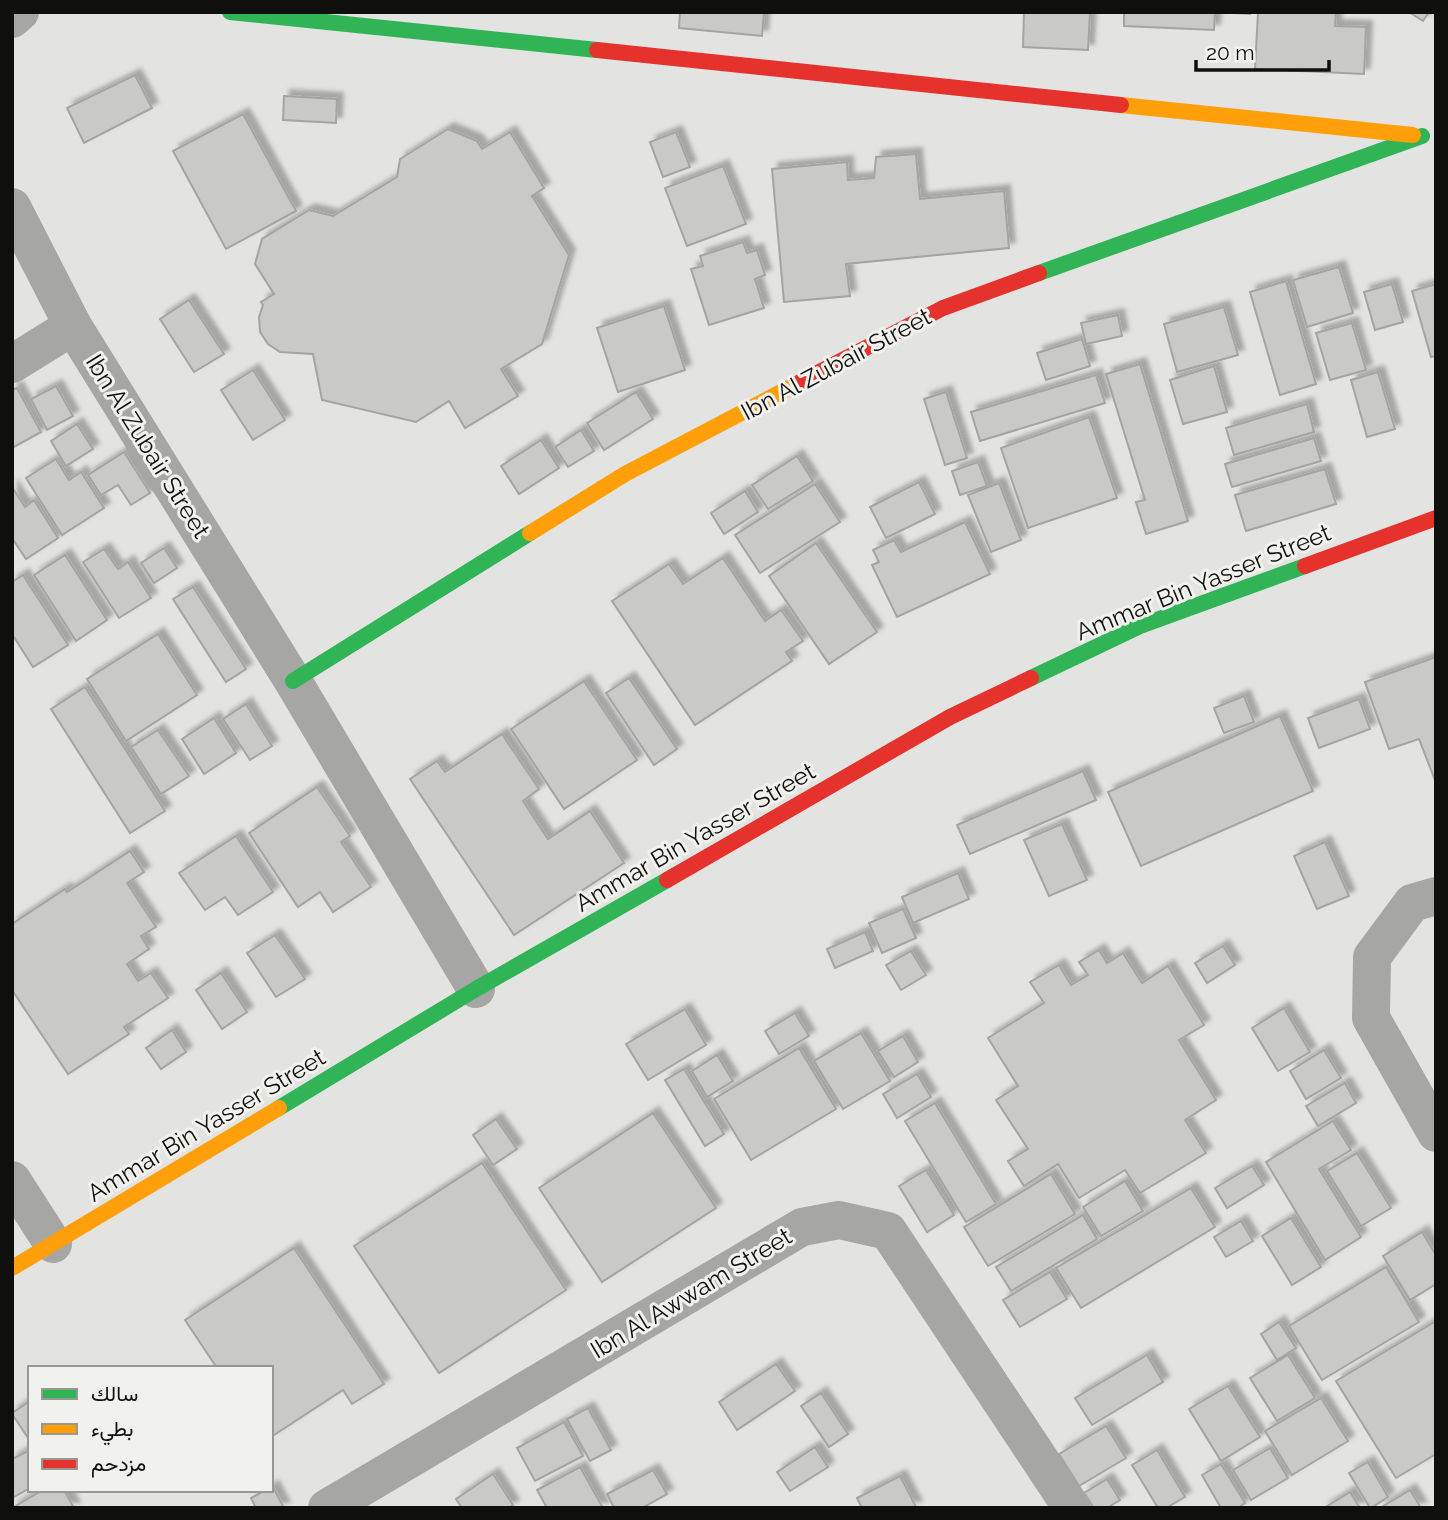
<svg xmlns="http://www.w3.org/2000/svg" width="1448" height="1520" viewBox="0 0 1448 1520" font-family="Raleway,Vazirmatn,sans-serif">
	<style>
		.building { fill: #c9c9c8; stroke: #a4a4a3; stroke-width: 2; filter: url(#shadow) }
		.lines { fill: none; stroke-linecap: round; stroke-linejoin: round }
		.street { stroke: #a6a6a5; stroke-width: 38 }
		.fast { stroke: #30b455; stroke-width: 16 }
		.slow { stroke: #ff9f0a; stroke-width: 16 }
		.jam { stroke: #e5322d; stroke-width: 16 }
		.labels { text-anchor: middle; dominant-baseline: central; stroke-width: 6; stroke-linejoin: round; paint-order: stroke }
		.street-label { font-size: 24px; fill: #0f0f0e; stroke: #f1f1ee }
	</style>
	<defs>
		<filter id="shadow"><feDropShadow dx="6" dy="-6" stdDeviation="2" flood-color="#0004"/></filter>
	</defs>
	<rect width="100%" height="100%" fill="#e3e3e2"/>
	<!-- building -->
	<g class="building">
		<polygon points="680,12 764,12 762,36 679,28"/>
		<polygon points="1024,12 1090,12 1088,50 1023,47"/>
		<polygon points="1124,12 1250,12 1250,14 1215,12 1214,30 1124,26"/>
		<polygon points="1258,12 1336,12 1335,26 1366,27 1364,74 1255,69"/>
		<polygon points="1409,12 1429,12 1423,21"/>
		<polygon points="135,75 152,108 84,143 67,108"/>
		<polygon points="284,96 337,99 336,123 283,120"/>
		<polygon points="243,114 296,211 226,249 173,151"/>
		<polygon points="448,129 477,141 482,149 510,132 544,188 532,196 569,255 542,344 501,369 518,396 465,428 449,401 416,422 322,400 313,354 280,352 268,344 260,332 259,317 263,305 261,302 274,294 255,264 262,239 309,210 333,216 397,177 400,159"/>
		<polygon points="676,132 690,167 663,177 650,142"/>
		<polygon points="916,154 920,199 1004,191 1009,248 846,264 850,296 784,302 772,169 847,162 848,180 874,178 876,157"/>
		<polygon points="723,166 746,224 687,246 665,188"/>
		<polygon points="743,242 747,253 757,250 765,275 755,279 764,308 709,325 691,269 703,266 700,256"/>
		<polygon points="1339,267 1353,313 1307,327 1293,280"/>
		<polygon points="1286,281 1316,384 1280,395 1250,292"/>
		<polygon points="1392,284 1403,322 1375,330 1364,292"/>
		<polygon points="1436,284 1436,356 1431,357 1412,291"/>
		<polygon points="189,300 224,354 194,372 160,319"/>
		<polygon points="664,306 685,370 618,392 597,328"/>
		<polygon points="1224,307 1238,355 1177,372 1164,324"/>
		<polygon points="1118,315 1122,336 1086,344 1081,323"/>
		<polygon points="1352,323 1366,370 1330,380 1316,333"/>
		<polygon points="1082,339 1090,366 1046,380 1037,353"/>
		<polygon points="1140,364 1188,521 1146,534 1136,502 1145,500 1106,374"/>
		<polygon points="1214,366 1227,412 1183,424 1170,380"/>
		<polygon points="253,370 285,420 253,440 221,390"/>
		<polygon points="1378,372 1395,429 1367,437 1351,380"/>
		<polygon points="1096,375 1105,403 980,441 971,412"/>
		<polygon points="56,386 73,416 47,430 31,399"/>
		<polygon points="17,388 41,432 12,448 12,390"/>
		<polygon points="636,392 653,419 604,450 587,423"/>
		<polygon points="946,392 967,458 945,465 924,399"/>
		<polygon points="1307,404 1314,432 1234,455 1226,428"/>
		<polygon points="1089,417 1117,498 1028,528 1001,448"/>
		<polygon points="77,424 93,449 66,466 51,441"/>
		<polygon points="581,430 594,451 568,467 555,447"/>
		<polygon points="1314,438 1321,461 1232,487 1225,464"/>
		<polygon points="541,440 559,468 519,494 501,466"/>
		<polygon points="124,452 150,493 131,505 118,485 101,495 88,475"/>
		<polygon points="797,456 813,481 768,509 752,485"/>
		<polygon points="56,459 69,480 81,472 104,508 62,535 26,478"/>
		<polygon points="978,462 987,486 960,495 952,471"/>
		<polygon points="1325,469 1336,504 1246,531 1235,495"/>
		<polygon points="919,482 935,514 886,538 870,507"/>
		<polygon points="999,483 1021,540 991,552 968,495"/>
		<polygon points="815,484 840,522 760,573 735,535"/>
		<polygon points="12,487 25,507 34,500 58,538 26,559 12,538"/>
		<polygon points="745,491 758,512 724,534 711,513"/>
		<polygon points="965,522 990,574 897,617 872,565 879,562 873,550 894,540 901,552"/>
		<polygon points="816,543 877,632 829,664 769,576"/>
		<polygon points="164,548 177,568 154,583 141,563"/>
		<polygon points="104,549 118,569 128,562 151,598 119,618 83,562"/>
		<polygon points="65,555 107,620 76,641 34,575"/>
		<polygon points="723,558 765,621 781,610 803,641 786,652 792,661 695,725 612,601 669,564 683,584"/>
		<polygon points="23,575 68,645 33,667 12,634 12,582"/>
		<polygon points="193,587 246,669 226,682 173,599"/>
		<polygon points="158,634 197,695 126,741 87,679"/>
		<polygon points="1436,657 1436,783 1419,739 1389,749 1365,682"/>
		<polygon points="629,678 677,749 654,765 606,693"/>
		<polygon points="584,681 637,760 564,809 511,729"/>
		<polygon points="85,687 165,811 130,833 51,709"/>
		<polygon points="1244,696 1254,722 1224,733 1214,708"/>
		<polygon points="1359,699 1370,729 1319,748 1308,718"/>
		<polygon points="246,704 272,746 250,760 223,719"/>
		<polygon points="1280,716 1313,791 1141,866 1108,792"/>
		<polygon points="214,718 236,753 204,774 182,739"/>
		<polygon points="158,730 189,776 161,794 131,747"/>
		<polygon points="502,734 539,789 523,801 548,839 590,811 624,863 514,935 410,779 437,761 445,772"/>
		<polygon points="1083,771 1096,800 970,854 957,825"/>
		<polygon points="317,787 350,836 341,842 371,887 333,912 320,892 298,907 249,833"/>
		<polygon points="1062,824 1087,880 1049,896 1024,840"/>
		<polygon points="236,836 273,892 238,915 225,897 205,910 179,873"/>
		<polygon points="1325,842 1349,896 1317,909 1294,856"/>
		<polygon points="130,851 144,872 127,883 156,927 141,936 149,949 127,964 138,981 151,973 168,998 124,1027 129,1034 68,1074 12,990 12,924 65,889 67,892"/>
		<polygon points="958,873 969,899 913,923 902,897"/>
		<polygon points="903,909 916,938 882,953 869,923"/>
		<polygon points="865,932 873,951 835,968 827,949"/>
		<polygon points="275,935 305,979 276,997 247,953"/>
		<polygon points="1223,946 1235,965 1207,983 1195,963"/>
		<polygon points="1099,950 1107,963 1123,953 1142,983 1168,966 1204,1025 1179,1040 1216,1100 1185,1120 1206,1153 1140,1193 1125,1170 1079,1198 1058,1164 1024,1186 1008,1161 1028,1149 996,1100 1018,1086 988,1038 1044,1003 1030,982 1059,965 1071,985 1088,975 1079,962"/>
		<polygon points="911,951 926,975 901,990 886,965"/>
		<polygon points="221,973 247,1012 222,1029 196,990"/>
		<polygon points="1284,1008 1310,1052 1278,1071 1252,1028"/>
		<polygon points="685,1009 706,1045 648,1080 626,1044"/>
		<polygon points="795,1013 809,1036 779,1054 765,1031"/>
		<polygon points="172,1030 186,1052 161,1069 146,1048"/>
		<polygon points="861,1033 890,1081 843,1109 814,1061"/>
		<polygon points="903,1036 918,1062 894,1077 878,1051"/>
		<polygon points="799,1048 836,1109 751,1160 714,1099"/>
		<polygon points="1324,1050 1341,1078 1306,1099 1290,1071"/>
		<polygon points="717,1055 733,1081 707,1097 692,1071"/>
		<polygon points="684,1069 724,1134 705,1146 665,1080"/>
		<polygon points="917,1074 931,1097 897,1118 883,1094"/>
		<polygon points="1345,1083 1356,1103 1318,1126 1306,1106"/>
		<polygon points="935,1103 996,1204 966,1222 905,1121"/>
		<polygon points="653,1113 716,1208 602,1282 539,1188"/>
		<polygon points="496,1119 517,1149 493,1165 473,1135"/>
		<polygon points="1333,1121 1351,1150 1319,1169 1361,1237 1325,1260 1266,1162"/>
		<polygon points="1357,1153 1391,1208 1361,1226 1327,1171"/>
		<polygon points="482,1163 566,1290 439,1373 354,1246"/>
		<polygon points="1252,1166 1264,1185 1227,1208 1215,1188"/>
		<polygon points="926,1170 954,1215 927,1232 899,1186"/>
		<polygon points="1051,1174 1075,1214 988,1266 964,1227"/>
		<polygon points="1125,1181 1143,1211 1101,1236 1083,1207"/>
		<polygon points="1191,1188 1215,1227 1081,1308 1056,1268"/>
		<polygon points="1083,1215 1097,1239 1011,1291 996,1267"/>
		<polygon points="1291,1218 1321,1267 1292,1285 1262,1236"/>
		<polygon points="1241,1221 1253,1241 1226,1257 1214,1237"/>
		<polygon points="1422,1232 1436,1255 1436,1284 1410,1300 1383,1256"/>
		<polygon points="294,1248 384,1384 352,1404 343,1390 271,1437 271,1368 217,1368 185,1320"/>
		<polygon points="1386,1267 1419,1322 1322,1380 1289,1326"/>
		<polygon points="1050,1272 1067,1299 1020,1327 1003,1300"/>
		<polygon points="1436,1321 1436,1454 1396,1478 1336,1381"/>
		<polygon points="1279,1322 1296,1348 1277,1360 1261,1334"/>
		<polygon points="1147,1355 1163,1382 1092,1425 1075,1398"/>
		<polygon points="1288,1355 1315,1398 1277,1421 1250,1378"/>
		<polygon points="776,1364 795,1391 737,1430 719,1402"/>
		<polygon points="1228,1386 1260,1437 1221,1461 1189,1409"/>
		<polygon points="821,1393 848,1434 829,1447 801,1406"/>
		<polygon points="1321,1398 1348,1441 1292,1475 1265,1431"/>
		<polygon points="30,1401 30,1441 12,1414 12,1413"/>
		<polygon points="588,1408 611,1450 590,1461 567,1419"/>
		<polygon points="564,1422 583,1456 535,1481 517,1448"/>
		<polygon points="1106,1426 1126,1458 1079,1486 1059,1454"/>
		<polygon points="815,1447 828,1467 790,1491 777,1472"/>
		<polygon points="1270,1448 1288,1478 1251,1500 1233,1470"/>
		<polygon points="30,1450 30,1488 12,1498 12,1459"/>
		<polygon points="1157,1450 1185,1497 1166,1508 1158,1508 1132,1465"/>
		<polygon points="1368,1462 1388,1497 1371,1508 1370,1508 1349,1473"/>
		<polygon points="1221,1464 1245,1503 1238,1508 1221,1508 1202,1475"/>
		<polygon points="580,1467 603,1508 547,1508 537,1490"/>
		<polygon points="653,1470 667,1494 642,1508 614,1508 607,1494"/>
		<polygon points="493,1474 513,1505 509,1508 462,1508 456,1499"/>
		<polygon points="900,1476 916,1507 862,1508 857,1498"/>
		<polygon points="1107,1479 1120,1500 1107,1508 1094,1508 1084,1493"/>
		<polygon points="271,1487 273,1487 284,1508 256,1508 251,1498 266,1490 271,1490"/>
		<polygon points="43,1490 64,1490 74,1508 12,1508"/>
		<polygon points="1410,1490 1421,1508 1380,1508"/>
		<polygon points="1350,1492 1360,1508 1324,1508"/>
	</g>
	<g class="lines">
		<!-- street -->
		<g class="street">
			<polyline points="12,19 20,12"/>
			<polyline points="12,207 73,326 293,681 476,989"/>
			<polyline points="12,364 73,326"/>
			<polyline points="1436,896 1412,903 1372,957 1371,1018 1436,1133"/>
			<polyline points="12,1180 53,1244"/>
			<polyline points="327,1508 802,1227 839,1220 888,1231 1072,1508"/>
		</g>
		<!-- fast -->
		<g class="fast">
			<polyline points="230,12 597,50"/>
			<polyline points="1039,273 1422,136"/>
			<polyline points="1031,678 1140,626 1305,566"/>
			<polyline points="293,681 530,533"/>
			<polyline points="279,1108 476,989 667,880"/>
		</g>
		<!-- slow -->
		<g class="slow">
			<polyline points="1121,105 1413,135"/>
			<polyline points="530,533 625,474 800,382"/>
			<polyline points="12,1268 279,1108"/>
		</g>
		<!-- jam -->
		<g class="jam">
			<polyline points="597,50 1121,105"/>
			<polyline points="800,382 943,308 1039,273"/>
			<polyline points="1305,566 1436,518"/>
			<polyline points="667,880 950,717 1031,678"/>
		</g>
	</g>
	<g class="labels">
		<!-- street labels -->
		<g class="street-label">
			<text transform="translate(836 364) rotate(-28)">Ibn Al Zubair Street</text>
			<text transform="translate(148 446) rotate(58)">Ibn Al Zubair Street</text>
			<text transform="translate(1203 582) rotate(-22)">Ammar Bin Yasser Street</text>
			<text transform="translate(695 837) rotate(-30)">Ammar Bin Yasser Street</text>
			<text transform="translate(206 1125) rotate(-31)">Ammar Bin Yasser Street</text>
			<text transform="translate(691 1293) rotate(-31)">Ibn Al Awwam Street</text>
		</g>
	</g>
	<!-- border -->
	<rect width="1448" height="1520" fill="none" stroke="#0f0f0e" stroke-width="28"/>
	<!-- legend -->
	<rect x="28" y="1366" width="245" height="126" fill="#f1f1ee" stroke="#979794" stroke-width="2"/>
	<rect x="42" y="1389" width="35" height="10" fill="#30b455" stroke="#979794" stroke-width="2"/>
	<text x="91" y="1401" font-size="21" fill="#0f0f0e">سالك</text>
	<rect x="42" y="1424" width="35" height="10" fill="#ff9f0a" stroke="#979794" stroke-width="2"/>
	<text x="91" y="1436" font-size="21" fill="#0f0f0e">بطيء</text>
	<rect x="42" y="1459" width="35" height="10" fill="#e5322d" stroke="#979794" stroke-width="2"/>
	<text x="91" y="1471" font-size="21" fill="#0f0f0e">مزدحم</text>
	<!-- scale -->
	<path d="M1196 60v10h133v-10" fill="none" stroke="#0f0f0e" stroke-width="3.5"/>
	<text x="1206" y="60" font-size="21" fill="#0f0f0e" stroke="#f1f1ee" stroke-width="5" paint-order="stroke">20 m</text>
</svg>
